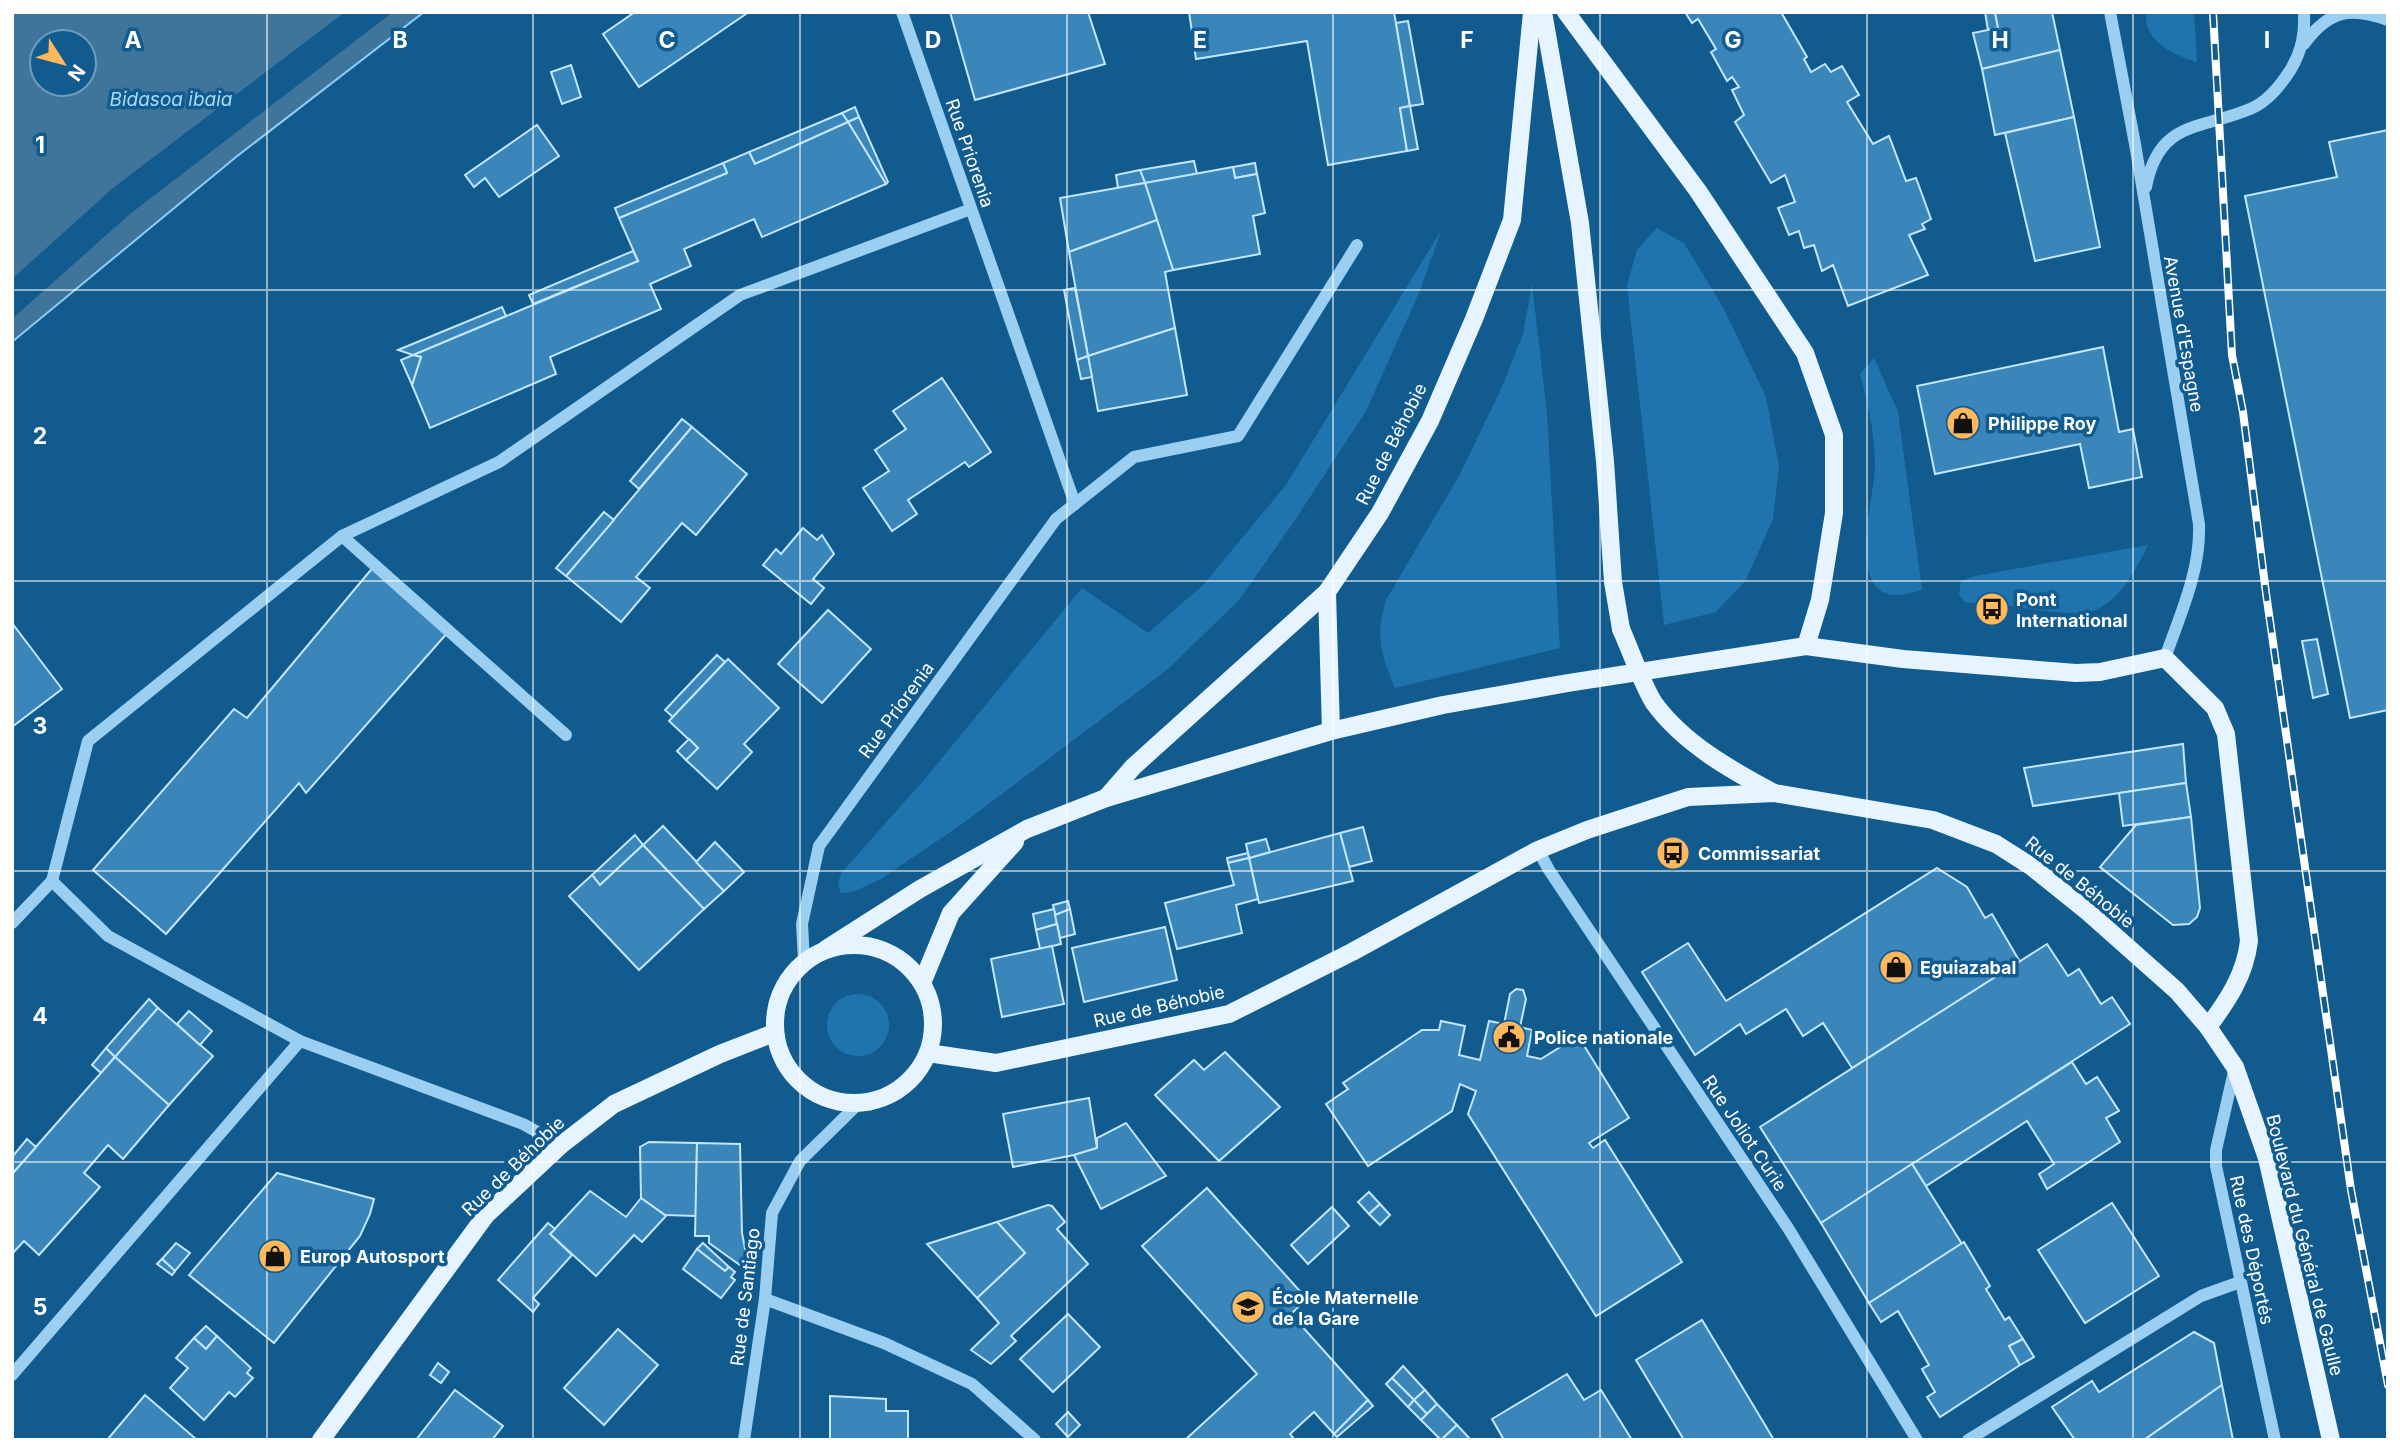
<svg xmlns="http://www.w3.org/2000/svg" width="2400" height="1452" viewBox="0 0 2400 1452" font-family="Inter,sans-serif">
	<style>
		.green { fill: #2074ad }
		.water { fill: #3f759b; stroke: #8dcdf6; stroke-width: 2; fill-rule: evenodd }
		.pier { fill: #115b8f }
		.building { fill: #3a85b9; stroke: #c2e6fd; stroke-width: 2 }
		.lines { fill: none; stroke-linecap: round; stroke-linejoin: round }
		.minor { stroke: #9bcff2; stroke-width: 12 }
		.major { stroke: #e6f4ff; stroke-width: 18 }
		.rail-casing { stroke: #fff; stroke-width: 8 }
		.rail { stroke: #115b8f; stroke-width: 5; stroke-dasharray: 16; stroke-linecap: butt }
		.major-bridge { stroke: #e6f4ff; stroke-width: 18 }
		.grid { fill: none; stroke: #fff; stroke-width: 2; stroke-opacity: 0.55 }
		.labels { text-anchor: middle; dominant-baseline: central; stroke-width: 7; stroke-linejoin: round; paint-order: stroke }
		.street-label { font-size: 18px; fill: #fff; stroke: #115b8f }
		.poi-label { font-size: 18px; font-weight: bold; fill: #fff; stroke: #115b8f; text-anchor: start }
		.water-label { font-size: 19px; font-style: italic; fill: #a7d9f9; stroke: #115b8f }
		.grid-label { font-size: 23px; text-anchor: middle; font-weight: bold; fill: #fff; stroke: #115b8f; stroke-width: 7; stroke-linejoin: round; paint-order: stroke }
	</style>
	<rect width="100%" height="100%" fill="#115b8f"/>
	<!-- green -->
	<g class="green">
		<path d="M2146 12H2194L2197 62C2180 57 2156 47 2149 30 2146 25 2146 18 2146 12Z"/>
		<polygon points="1657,228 1684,243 1724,309 1766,397 1779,467 1773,519 1746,580 1716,612 1664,625 1627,285 1637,250"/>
		<polygon points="1442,229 1419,293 1366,411 1293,523 1239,600 1168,669 962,824 881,879 855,891 844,893 840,892 838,882 842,872 923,781 1082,588 1148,633 1204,584 1286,485"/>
		<path d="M1532 284 1547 413 1560 648 1395 688C1381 653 1375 638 1386 600L1459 476 1501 389 1523 334Z"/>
		<path d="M1874 358 1898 412 1922 590C1911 593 1896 598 1885 593 1849 576 1875 496 1875 465 1875 434 1868 404 1860 374Z"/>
		<path d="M2148 545C2136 570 2120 601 2093 611 2075 618 2021 607 2000 605V599L1978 597 1976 603 1965 602 1959 595 1961 581 1975 576Z"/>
		<circle cx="858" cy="1025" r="31"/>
	</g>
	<!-- water -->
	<path class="water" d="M12 12H424L236 157 12 342ZM42 42H84V84H42Z"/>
	<!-- pier -->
	<polygon class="pier" points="345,12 393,12 130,214 12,319 12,279 113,188"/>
	<!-- building -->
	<g class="building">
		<polygon points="635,12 745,12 746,14 639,87 603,34"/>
		<polygon points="950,12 1088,12 1105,64 975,100"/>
		<polygon points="1189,12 1394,12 1410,106 1400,108 1407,151 1328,165 1307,41 1196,59"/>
		<polygon points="1685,12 1781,12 1807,57 1804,59 1811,72 1825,64 1831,72 1842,66 1859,95 1847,102 1873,144 1889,136 1906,181 1916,178 1931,219 1922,224 1925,229 1909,235 1928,275 1848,306 1833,265 1822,271 1814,245 1804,248 1799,231 1789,235 1778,208 1795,202 1785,175 1771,183 1735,122 1744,115 1732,90 1739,87 1732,77 1727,81 1711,52 1716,49 1698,19 1692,23"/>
		<polygon points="1985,12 1995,12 1998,28 1988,30"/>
		<polygon points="1995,12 2052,12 2060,50 1982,69 1973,33 1998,28"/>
		<polygon points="1408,21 1423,104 1410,106 1396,23"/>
		<polygon points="2060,50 2074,117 1995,135 1982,69"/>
		<polygon points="571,65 581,97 562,104 551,72"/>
		<polygon points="1410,106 1418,149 1407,151 1400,108"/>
		<polygon points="855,107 859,117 848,122 842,113"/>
		<polygon points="842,113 848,122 755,164 749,152"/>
		<polygon points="859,117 888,182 886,184 848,122"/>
		<polygon points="2074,117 2100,247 2035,261 2005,133"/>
		<polygon points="848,122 886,184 762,237 754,219 684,249 691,266 650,284 661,309 550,357 556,374 430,428 412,385 421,357 413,355 638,261 619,218 727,173 723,163 749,152 755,164"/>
		<polygon points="537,125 559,156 499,197 485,178 474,187 465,175"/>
		<polygon points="2388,130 2388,710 2350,718 2245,196 2337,177 2329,142"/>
		<polygon points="1194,161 1197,174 1145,183 1140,170"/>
		<polygon points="723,163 727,173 619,218 615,208"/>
		<polygon points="1255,163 1257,174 1235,178 1233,167"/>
		<polygon points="1233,167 1235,178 1257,174 1265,213 1253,216 1260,254 1173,270 1145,183"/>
		<polygon points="1140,170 1145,183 1118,188 1116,175"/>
		<polygon points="1145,183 1157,220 1069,252 1060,198"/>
		<polygon points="1157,220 1173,270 1165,272 1175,328 1088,356 1069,252"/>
		<polygon points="633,251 638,261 533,304 529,295"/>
		<polygon points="1075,288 1088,356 1077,360 1064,290"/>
		<polygon points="502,307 506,316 413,355 398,350"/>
		<polygon points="1175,328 1187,395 1098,411 1088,356"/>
		<polygon points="2103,347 2119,432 2133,429 2142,477 2089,488 2080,444 1935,474 1917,386"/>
		<polygon points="413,355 421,357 412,385 401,360"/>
		<polygon points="1088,356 1092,377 1081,379 1077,360"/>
		<polygon points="942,378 991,452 969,467 965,462 908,500 917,514 892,531 863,488 889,471 875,450 906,429 893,411"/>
		<polygon points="682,419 692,427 639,489 630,481"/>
		<polygon points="692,427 747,474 696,535 682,523 636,577 650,588 621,622 566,576"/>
		<polygon points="604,512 614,520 566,576 556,568"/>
		<polygon points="803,528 817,540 822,535 834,554 813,579 824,588 811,604 763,565 776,549 781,554"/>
		<polygon points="375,565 449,631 306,793 299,783 166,934 93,870 234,709 247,718"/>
		<polygon points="828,610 871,649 822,703 778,664"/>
		<polygon points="12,623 62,689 12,727"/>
		<polygon points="2317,639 2328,694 2313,698 2302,641"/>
		<polygon points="717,655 725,662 673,717 665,710"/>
		<polygon points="728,659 779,708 744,744 752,752 717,789 686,760 698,748 669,721"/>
		<polygon points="689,739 698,748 686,760 677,751"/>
		<polygon points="2183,744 2186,783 2033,806 2024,768"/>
		<polygon points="2186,783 2191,817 2123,826 2119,793"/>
		<polygon points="2191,817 2200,908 2197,917 2189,924 2173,925 2100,867 2136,825"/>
		<polygon points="663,826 724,891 704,909 643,845"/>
		<polygon points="1363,827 1372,861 1349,867 1340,833"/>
		<polygon points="1340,833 1353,881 1259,903 1249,858"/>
		<polygon points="635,835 643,845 600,885 592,875"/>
		<polygon points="1266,839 1270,852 1249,858 1246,844"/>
		<polygon points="715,842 744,872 724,891 696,862"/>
		<polygon points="643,845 704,909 639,970 569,896 592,875 600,885"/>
		<polygon points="1248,853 1249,858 1228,863 1227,858"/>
		<polygon points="1249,858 1258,899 1236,905 1242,933 1177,949 1165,903 1234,885 1228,863"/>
		<polygon points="1937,868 1967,887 1985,918 1992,914 2020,962 1852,1068 1823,1023 1803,1036 1786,1009 1746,1034 1740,1024 1695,1055 1642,972 1688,943 1726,1001"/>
		<polygon points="1068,901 1070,909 1055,915 1053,905"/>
		<polygon points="1054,909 1057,924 1036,930 1033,914"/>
		<polygon points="1070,909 1075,934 1060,938 1055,915"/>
		<polygon points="1057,924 1061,944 1040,949 1036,930"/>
		<polygon points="1165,927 1177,980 1084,1002 1072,948"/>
		<polygon points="2047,944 2068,976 2079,969 2101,1004 2112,997 2130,1024 1821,1223 1760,1127"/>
		<polygon points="1052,946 1064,1004 1002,1017 991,959"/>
		<polygon points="1516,989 1523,990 1526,999 1520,1027 1532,1030 1527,1056 1541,1059 1578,1036 1629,1118 1589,1143 1593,1148 1605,1140 1682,1262 1596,1316 1468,1114 1476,1091 1460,1084 1452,1111 1368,1166 1326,1104 1348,1089 1343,1083 1422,1030 1439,1030 1441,1021 1465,1026 1459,1055 1480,1060 1489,1021 1504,1024 1510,994"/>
		<polygon points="149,999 158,1008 115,1057 106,1048"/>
		<polygon points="158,1008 213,1056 169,1105 115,1057"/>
		<polygon points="189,1011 212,1031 200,1045 177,1024"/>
		<polygon points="106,1048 115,1057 101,1073 92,1065"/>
		<polygon points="1225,1052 1280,1107 1219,1161 1155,1095 1194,1060 1204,1070"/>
		<polygon points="115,1057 169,1105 123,1159 108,1145 84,1173 100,1187 39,1255 24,1241 12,1254 12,1174"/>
		<polygon points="2072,1062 2086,1084 2097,1077 2119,1111 2106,1118 2120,1142 2047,1189 2039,1174 2054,1164 2027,1121 1926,1186 1912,1164"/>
		<polygon points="1089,1098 1097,1148 1074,1155 1013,1167 1003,1114"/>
		<polygon points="1126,1123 1166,1176 1101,1209 1074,1155 1097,1148 1097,1138"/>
		<polygon points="27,1139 36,1147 12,1174 12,1157"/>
		<polygon points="649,1142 697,1143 696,1216 665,1215 641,1198 640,1147"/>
		<polygon points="697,1143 740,1144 742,1233 748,1264 744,1268 709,1243 709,1236 695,1236"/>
		<polygon points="1912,1164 1962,1244 1869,1303 1821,1223"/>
		<polygon points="277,1173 374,1199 370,1214 360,1236 274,1343 189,1275"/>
		<polygon points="1207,1188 1307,1299 1291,1314 1368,1400 1334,1434 1314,1412 1290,1434 1295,1440 1185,1440 1257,1374 1142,1246"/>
		<polygon points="590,1191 626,1217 641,1198 666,1216 642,1242 634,1235 596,1276 550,1234"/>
		<polygon points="1369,1192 1380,1204 1369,1214 1358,1202"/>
		<polygon points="2112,1203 2159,1276 2085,1323 2038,1250"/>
		<polygon points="1380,1204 1390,1215 1380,1225 1369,1214"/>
		<polygon points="1048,1205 1052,1206 1065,1222 1057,1229 1088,1264 1011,1336 1016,1341 991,1364 971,1350 999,1323 977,1298 1025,1253 997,1222"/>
		<polygon points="1332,1207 1349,1226 1308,1264 1291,1245"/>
		<polygon points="997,1222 1025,1253 977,1298 927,1244"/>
		<polygon points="548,1223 555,1229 550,1234 572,1255 533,1298 539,1304 533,1312 498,1280"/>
		<polygon points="1964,1242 1990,1286 1986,1289 2005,1320 2009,1317 2023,1339 2009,1346 2020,1365 1940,1417 1927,1397 1935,1392 1922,1369 1929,1365 1898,1311 1881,1322 1869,1303"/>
		<polygon points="176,1243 190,1253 175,1271 162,1259"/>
		<polygon points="703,1243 729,1267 725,1271 697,1249"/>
		<polygon points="697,1249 725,1271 729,1267 735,1272 731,1277 735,1280 721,1298 683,1269"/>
		<polygon points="162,1259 175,1271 172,1275 157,1264"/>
		<polygon points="1068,1314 1100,1347 1053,1392 1020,1359"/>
		<polygon points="1702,1320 1774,1440 1684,1440 1636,1360"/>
		<polygon points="206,1326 217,1336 206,1349 194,1338"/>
		<polygon points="618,1329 658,1365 604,1425 564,1388"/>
		<polygon points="2194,1332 2214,1343 2222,1385 2144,1440 2075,1440 2052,1407 2092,1381 2099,1392"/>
		<polygon points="217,1336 251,1368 247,1373 253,1378 235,1397 229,1392 204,1420 170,1388 188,1368 176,1358 194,1338 206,1349"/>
		<polygon points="2023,1339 2034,1357 2020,1365 2009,1346"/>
		<polygon points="438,1363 449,1372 441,1383 430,1375"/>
		<polygon points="1403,1366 1425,1390 1414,1400 1392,1378"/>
		<polygon points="1567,1374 1584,1400 1601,1390 1632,1440 1504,1440 1492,1419"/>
		<polygon points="1392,1378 1414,1400 1408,1407 1386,1384"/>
		<polygon points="2222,1385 2233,1440 2144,1440"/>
		<polygon points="455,1390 503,1426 492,1440 416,1440"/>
		<polygon points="1425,1390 1437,1404 1427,1414 1414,1400"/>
		<polygon points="145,1395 196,1439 195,1440 107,1440"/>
		<polygon points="830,1396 886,1399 886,1411 908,1411 908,1440 830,1440"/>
		<polygon points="1368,1400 1373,1406 1337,1437 1334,1434"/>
		<polygon points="1414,1400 1427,1414 1421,1420 1408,1407"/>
		<polygon points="1437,1404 1457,1425 1441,1440 1421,1420"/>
		<polygon points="1068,1412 1080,1425 1068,1437 1056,1424"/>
		<polygon points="1457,1425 1471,1440 1441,1440"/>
	</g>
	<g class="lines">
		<!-- minor -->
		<g class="minor">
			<polyline points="902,12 1075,504"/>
			<path d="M2110 12 2135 144 2199 524C2201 570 2180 615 2165 658"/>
			<path d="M2304 44C2328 11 2349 6 2388 20"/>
			<path d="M2146 187C2159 120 2200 130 2250 109 2268 102 2281 85 2291 69 2302 50 2305 34 2304 12"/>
			<polyline points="342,536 566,735"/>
			<polyline points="1538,850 1549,870 1788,1228 1917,1440"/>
			<polyline points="12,923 52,881"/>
			<polyline points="804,961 802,924 819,846 1056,519 1134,457 1238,436 1357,245"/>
			<polyline points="2235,1067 2216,1150 2216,1166 2275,1440"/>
			<polyline points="561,1145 523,1124 300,1041 108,936 52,881 88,741 342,536 499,462 740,295 971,209"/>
			<polyline points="765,1299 884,1343 972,1384 1035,1440"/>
			<polyline points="12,1375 300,1041"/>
			<polyline points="744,1440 765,1299 772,1213 800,1161 858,1104"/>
			<polyline points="1968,1440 2201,1296 2240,1282"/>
		</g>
		<!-- major -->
		<g class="major">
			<polyline points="1543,12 1580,223 1605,461 1613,582 1621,629"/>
			<polyline points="1566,12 1698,191 1805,353 1834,435 1834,513 1820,600 1806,646"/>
			<polyline points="1327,592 1331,731"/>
			<polyline points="1106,798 1133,767 1327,592 1380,513 1430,421 1474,319 1512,220 1532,12"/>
			<circle cx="854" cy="1024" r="79"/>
			<path d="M826 949 920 889 1027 829 1106 798 1331 731 1443 705 1568 683 1806 646 1903 659 2076 673 2100 672 2165 658 2215 708 2226 734 2249 941C2245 975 2228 1000 2208 1027"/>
			<polyline points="922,983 951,913 1015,842"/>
			<polyline points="928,1053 996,1063 1229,1014 1352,952 1538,850 1587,830 1688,797 1774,793 1933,820 1996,844 2032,867 2088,912 2177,991 2208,1027 2235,1067 2267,1158 2331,1440"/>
			<polyline points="321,1440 486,1215 561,1145 614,1104 720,1054 774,1033"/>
		</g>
		<defs>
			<polyline id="rail" points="2213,12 2232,355 2243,412 2266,593 2351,1190 2388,1385"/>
		</defs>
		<!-- rail casing -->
		<use href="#rail" class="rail-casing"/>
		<!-- rail -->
		<use href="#rail" class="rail"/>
		<!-- major-bridge -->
		<path class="major-bridge" d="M1621 629C1630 649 1643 686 1654 703 1684 744 1731 770 1774 793"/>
	</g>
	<!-- grid -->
	<path class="grid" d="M267 12V1440M533 12V1440M800 12V1440M1067 12V1440M1333 12V1440M1600 12V1440M1867 12V1440M2133 12V1440M12 290H2388M12 581H2388M12 871H2388M12 1162H2388"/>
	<!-- icons -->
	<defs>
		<symbol id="shop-disc" viewBox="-11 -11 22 22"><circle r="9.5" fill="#ffb85c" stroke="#115b8f"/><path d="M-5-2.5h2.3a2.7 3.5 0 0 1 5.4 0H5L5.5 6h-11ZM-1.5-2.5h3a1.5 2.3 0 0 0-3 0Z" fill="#111"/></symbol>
		<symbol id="bus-disc" viewBox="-11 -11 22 22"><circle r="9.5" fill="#ffb85c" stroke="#115b8f"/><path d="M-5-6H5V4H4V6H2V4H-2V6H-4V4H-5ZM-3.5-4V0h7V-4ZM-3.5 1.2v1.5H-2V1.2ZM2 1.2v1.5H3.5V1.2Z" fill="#111"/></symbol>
		<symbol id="civic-disc" viewBox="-11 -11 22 22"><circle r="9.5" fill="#ffb85c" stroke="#115b8f"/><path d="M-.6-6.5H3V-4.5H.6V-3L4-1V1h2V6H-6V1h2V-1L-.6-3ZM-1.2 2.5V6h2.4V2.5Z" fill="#111"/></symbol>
		<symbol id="school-disc" viewBox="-11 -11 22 22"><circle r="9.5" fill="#ffb85c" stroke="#115b8f"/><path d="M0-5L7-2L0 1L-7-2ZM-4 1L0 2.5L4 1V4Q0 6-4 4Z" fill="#111"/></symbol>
	</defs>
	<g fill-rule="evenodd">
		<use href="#shop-disc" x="1944" y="404" width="38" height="38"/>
		<use href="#bus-disc" x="1973" y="590" width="38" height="38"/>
		<use href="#bus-disc" x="1654" y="834" width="38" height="38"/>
		<use href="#shop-disc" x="1877" y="948" width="38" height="38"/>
		<use href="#civic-disc" x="1490" y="1018" width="38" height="38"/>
		<use href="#shop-disc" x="256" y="1237" width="38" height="38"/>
		<use href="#school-disc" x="1229" y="1288" width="38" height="38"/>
	</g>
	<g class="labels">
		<!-- street labels -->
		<g class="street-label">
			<text transform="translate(970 153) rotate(71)">Rue Priorenia</text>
			<text transform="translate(2184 334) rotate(80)">Avenue d'Espagne</text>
			<text transform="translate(1391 444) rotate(-63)">Rue de Béhobie</text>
			<text transform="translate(896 710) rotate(-54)">Rue Priorenia</text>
			<text transform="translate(2080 882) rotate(39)">Rue de Béhobie</text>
			<text transform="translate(1159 1006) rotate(-13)">Rue de Béhobie</text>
			<text transform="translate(1745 1133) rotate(56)">Rue Joliot Curie</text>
			<text transform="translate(513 1166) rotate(-44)">Rue de Béhobie</text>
			<text transform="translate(2305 1245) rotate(76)">Boulevard du Général de Gaulle</text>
			<text transform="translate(2252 1250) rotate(78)">Rue des Déportés</text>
			<text transform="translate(745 1297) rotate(-83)">Rue de Santiago</text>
		</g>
		<!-- poi labels -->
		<g class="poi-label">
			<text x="1988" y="423">Philippe Roy</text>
			<text x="2016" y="599">Pont<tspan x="2016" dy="21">International</tspan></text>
			<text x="1698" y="853">Commissariat</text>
			<text x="1920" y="967">Eguiazabal</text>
			<text x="1534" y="1037">Police nationale</text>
			<text x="300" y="1256">Europ Autosport</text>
			<text x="1272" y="1297">École Maternelle<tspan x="1272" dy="21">de la Gare</tspan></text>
		</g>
		<!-- water labels -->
		<g class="water-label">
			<text x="171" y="99">Bidasoa ibaia</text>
		</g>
	</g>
	<g class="grid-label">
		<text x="133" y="48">A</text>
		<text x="400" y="48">B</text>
		<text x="667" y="48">C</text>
		<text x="933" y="48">D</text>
		<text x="1200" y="48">E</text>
		<text x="1467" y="48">F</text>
		<text x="1733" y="48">G</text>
		<text x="2000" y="48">H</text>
		<text x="2267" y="48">I</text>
		<text x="40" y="153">1</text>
		<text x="40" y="444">2</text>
		<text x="40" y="734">3</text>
		<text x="40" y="1024">4</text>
		<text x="40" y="1315">5</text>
	</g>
	<!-- border -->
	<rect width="2400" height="1452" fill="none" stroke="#ffffff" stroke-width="28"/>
	<!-- north arrow -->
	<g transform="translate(63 63) rotate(126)"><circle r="33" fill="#115b8f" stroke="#709dbc" stroke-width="2"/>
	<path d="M0-5L12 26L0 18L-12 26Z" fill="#ffb85c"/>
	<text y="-10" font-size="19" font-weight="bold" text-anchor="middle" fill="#ffffff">N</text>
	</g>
</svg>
